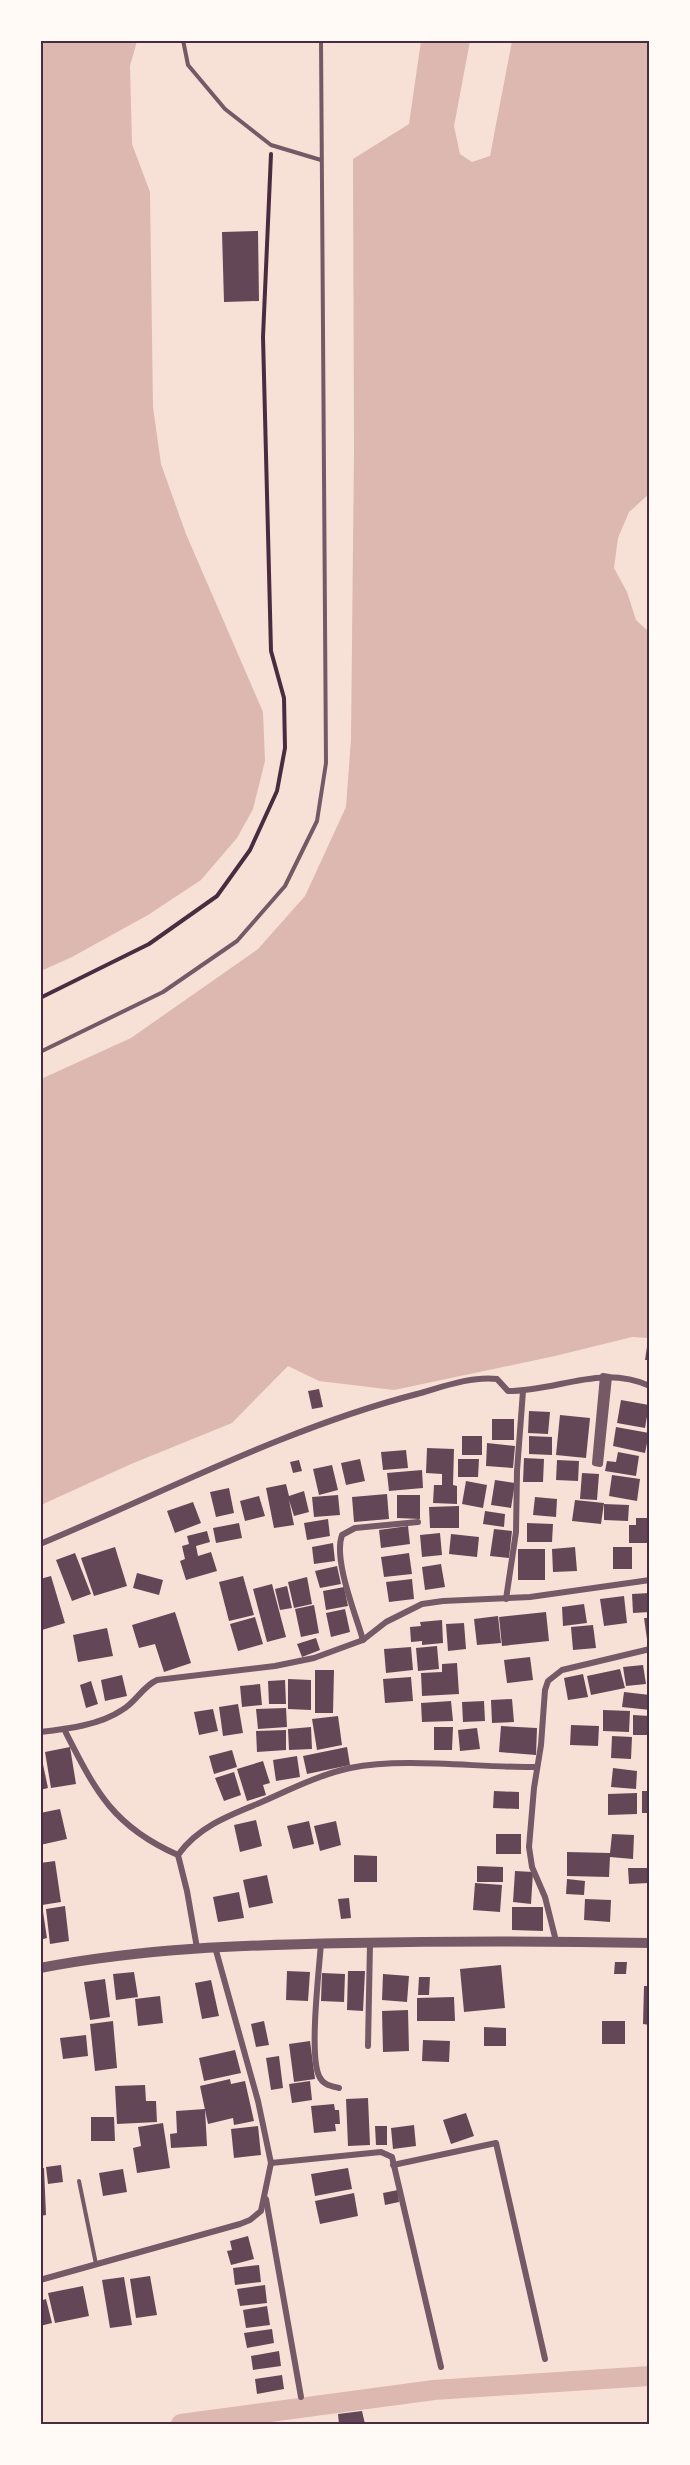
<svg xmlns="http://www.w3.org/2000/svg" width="690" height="2465" viewBox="0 0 690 2465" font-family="Jost,sans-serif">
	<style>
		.water { fill: #dcb8b0 }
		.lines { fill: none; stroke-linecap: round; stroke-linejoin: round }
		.canal { stroke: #dcb8b0; stroke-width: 20 }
		.building { fill: #644757 }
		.path { stroke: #4a2c40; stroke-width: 4 }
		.service { stroke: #755966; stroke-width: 4 }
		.minor { stroke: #755966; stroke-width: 6 }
		.tertiary { stroke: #755966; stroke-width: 10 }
		.neatline { fill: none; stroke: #4a2c40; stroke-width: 2 }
	</style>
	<rect width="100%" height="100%" fill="#f7e1d7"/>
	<!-- water -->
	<g class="water">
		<polygon points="41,40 137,41 130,66 132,144 150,192 153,407 161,464 186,534 263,712 265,761 253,809 237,838 201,880 148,915 72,957 41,971"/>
		<polygon points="421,41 470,41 454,126 460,154 472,162 490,156 512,41 649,41 649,494 629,512 618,538 614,568 627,592 636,620 650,633 649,1338 632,1337 555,1356 394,1390 319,1381 288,1366 232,1423 131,1464 41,1505 41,1079 131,1038 258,949 305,896 346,807 351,739 354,451 353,159 409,124"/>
	</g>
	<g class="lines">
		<!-- canal -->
		<polyline class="canal" points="181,2424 434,2390 650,2376"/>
	</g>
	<!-- building -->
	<g class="building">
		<polygon points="258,231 259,301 224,302 222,232"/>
		<polygon points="648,1340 650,1340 650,1360 645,1360"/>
		<polygon points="319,1389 323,1407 312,1409 308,1391"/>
		<polygon points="621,1400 649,1405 645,1428 617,1423"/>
		<polygon points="529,1411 550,1412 548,1434 528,1433"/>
		<polygon points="560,1415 590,1418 586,1458 556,1455"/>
		<rect x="492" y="1419" width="22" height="21"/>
		<polygon points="616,1427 649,1433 645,1453 613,1446"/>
		<rect x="462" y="1436" width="20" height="19"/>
		<polygon points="529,1436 552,1437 552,1455 529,1454"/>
		<polygon points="487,1443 515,1446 513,1468 486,1466"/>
		<polygon points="427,1448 454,1449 453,1485 457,1486 457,1504 433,1503 434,1485 442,1485 442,1474 426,1473"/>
		<polygon points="406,1450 408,1468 383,1470 381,1452"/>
		<polygon points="618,1452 639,1456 636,1476 605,1471 607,1461 616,1462"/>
		<polygon points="524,1458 544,1459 543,1482 523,1482"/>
		<polygon points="360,1459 365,1481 346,1485 341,1463"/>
		<polygon points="458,1459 479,1459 478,1477 458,1477"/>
		<polygon points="299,1460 302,1471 293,1473 290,1462"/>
		<polygon points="557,1460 579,1461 578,1481 556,1480"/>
		<polygon points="332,1465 338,1490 319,1495 313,1469"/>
		<polygon points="422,1470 423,1488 389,1491 387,1473"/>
		<polygon points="582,1473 599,1474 597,1500 580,1499"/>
		<polygon points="612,1475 640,1479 637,1501 609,1496"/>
		<polygon points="495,1480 515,1483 511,1508 491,1505"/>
		<polygon points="466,1481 487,1485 483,1508 462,1504"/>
		<polygon points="286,1484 289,1496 304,1491 309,1512 294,1516 289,1500 294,1525 274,1528 266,1488"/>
		<polygon points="229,1488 234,1513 216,1517 210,1492"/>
		<polygon points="387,1494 389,1519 354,1522 352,1497"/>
		<polygon points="338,1495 340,1515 314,1517 312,1497"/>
		<polygon points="397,1495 420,1495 420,1519 397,1518"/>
		<polygon points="259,1496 265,1516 245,1521 240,1501"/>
		<polygon points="535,1497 557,1499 556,1517 533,1515"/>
		<polygon points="575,1500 604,1503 601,1524 572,1521"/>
		<polygon points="193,1502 201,1523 175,1533 167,1511"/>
		<polygon points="604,1504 629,1505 628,1521 604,1520"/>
		<polygon points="459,1506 459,1528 430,1528 429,1507"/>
		<polygon points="485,1511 505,1514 504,1527 483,1524"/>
		<polygon points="636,1518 650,1518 650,1543 629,1543 629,1525 636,1525"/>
		<polygon points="328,1519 330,1536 307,1540 304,1523"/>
		<polygon points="239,1523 242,1538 216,1543 213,1528"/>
		<polygon points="527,1523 553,1524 552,1542 527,1542"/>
		<polygon points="408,1526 410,1544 381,1548 379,1530"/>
		<polygon points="494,1529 512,1531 509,1558 490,1556"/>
		<polygon points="207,1531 210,1542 196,1546 198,1556 211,1552 217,1571 186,1580 180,1561 185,1559 182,1546 189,1544 187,1536"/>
		<polygon points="440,1533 442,1555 422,1557 420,1535"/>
		<polygon points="451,1534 479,1537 477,1557 449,1554"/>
		<polygon points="333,1543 335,1561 314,1564 312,1547"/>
		<polygon points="115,1547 127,1586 94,1596 81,1558"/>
		<polygon points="575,1547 577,1571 553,1572 552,1549"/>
		<rect x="613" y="1547" width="19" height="22"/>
		<rect x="518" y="1549" width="27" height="31"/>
		<polygon points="75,1553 91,1594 72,1601 56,1560"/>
		<polygon points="409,1553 412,1574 384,1577 381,1557"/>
		<polygon points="441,1564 445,1587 425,1590 422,1567"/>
		<polygon points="337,1566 341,1584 320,1588 315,1571"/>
		<polygon points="137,1573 163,1580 159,1595 133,1588"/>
		<polygon points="51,1576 65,1623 42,1630 40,1579"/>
		<polygon points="243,1576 254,1615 229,1621 219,1582"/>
		<polygon points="307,1577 312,1604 294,1608 288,1582"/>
		<polygon points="412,1579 414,1599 389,1602 386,1582"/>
		<polygon points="272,1584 286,1637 267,1642 253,1589"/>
		<polygon points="287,1586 292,1608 280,1610 275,1589"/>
		<polygon points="344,1587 348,1606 326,1610 323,1591"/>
		<polygon points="650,1593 650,1612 633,1613 632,1594"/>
		<polygon points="624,1596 627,1623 604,1626 600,1599"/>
		<polygon points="584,1604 587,1623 563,1626 562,1607"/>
		<polygon points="314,1605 319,1633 301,1637 295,1609"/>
		<polygon points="345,1609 350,1632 331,1637 326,1613"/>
		<polygon points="175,1612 191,1663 164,1672 155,1644 139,1648 132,1625"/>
		<polygon points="546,1612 549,1641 502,1646 499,1617"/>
		<polygon points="498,1616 501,1643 477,1645 474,1619"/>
		<polygon points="255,1617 263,1644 238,1651 230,1624"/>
		<polygon points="644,1618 650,1618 650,1638 647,1639"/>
		<polygon points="442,1620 443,1643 422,1645 422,1641 411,1642 410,1627 421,1626 420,1622"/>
		<polygon points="464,1623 466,1649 448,1651 446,1624"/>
		<polygon points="593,1625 596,1648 573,1650 571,1627"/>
		<polygon points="107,1628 113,1656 78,1662 73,1635"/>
		<polygon points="316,1638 320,1650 302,1657 297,1644"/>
		<polygon points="437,1646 439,1669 418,1671 416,1648"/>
		<polygon points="411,1647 413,1670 386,1673 384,1649"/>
		<polygon points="530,1657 533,1680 507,1683 504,1660"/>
		<polygon points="457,1663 459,1694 422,1696 421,1673 442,1672 442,1664"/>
		<polygon points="643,1665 646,1684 626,1686 623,1667"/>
		<polygon points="620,1669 625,1688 591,1695 587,1676"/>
		<polygon points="315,1670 334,1670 333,1713 315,1713"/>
		<polygon points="583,1674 588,1697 568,1700 564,1678"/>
		<polygon points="122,1675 127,1696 105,1701 101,1680"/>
		<polygon points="411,1677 413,1701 385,1703 383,1679"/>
		<polygon points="288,1679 311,1680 311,1710 288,1709"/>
		<polygon points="285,1680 286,1704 269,1704 268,1681"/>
		<polygon points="91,1681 98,1704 86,1708 80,1685"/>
		<polygon points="260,1684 262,1705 242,1707 240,1686"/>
		<polygon points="624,1692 650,1695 650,1710 622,1707"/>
		<polygon points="512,1699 514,1722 492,1723 491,1700"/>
		<polygon points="451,1701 453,1721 422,1722 421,1703"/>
		<polygon points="484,1701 485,1721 463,1722 462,1702"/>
		<polygon points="238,1704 243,1733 223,1736 219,1707"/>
		<polygon points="286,1708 287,1727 258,1729 256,1709"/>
		<polygon points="213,1709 218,1731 199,1735 194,1712"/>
		<polygon points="603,1710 630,1711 629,1732 603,1731"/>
		<polygon points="633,1715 650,1716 650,1735 633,1735"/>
		<polygon points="338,1716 342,1745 317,1750 312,1719"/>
		<polygon points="571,1725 599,1726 598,1746 570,1745"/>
		<polygon points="501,1726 537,1728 536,1755 499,1752"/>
		<polygon points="311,1727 312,1749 289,1750 288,1729"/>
		<polygon points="434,1727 453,1727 452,1750 434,1750"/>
		<polygon points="477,1728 480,1749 460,1751 458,1730"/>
		<polygon points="286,1730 286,1750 257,1752 256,1731"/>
		<polygon points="612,1736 632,1737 631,1759 611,1758"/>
		<polygon points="70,1747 76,1784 51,1788 45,1752"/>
		<polygon points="347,1747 350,1765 307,1774 303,1756"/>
		<polygon points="40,1750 48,1788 40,1790"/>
		<polygon points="232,1750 237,1767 214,1774 209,1756"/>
		<polygon points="297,1756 300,1777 276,1781 273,1760"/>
		<polygon points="263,1761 270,1783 263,1785 266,1795 247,1801 237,1769"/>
		<polygon points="613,1768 637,1771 636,1789 611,1787"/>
		<polygon points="234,1772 241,1795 224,1801 215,1778"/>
		<polygon points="494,1791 519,1792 519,1809 493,1808"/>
		<rect x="642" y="1791" width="8" height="22"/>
		<polygon points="637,1793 637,1814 608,1815 608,1794"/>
		<polygon points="60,1809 67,1839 40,1845 40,1813"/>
		<polygon points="256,1820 262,1846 240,1852 234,1825"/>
		<polygon points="309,1821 314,1844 293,1849 287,1826"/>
		<polygon points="336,1821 341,1845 320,1851 314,1826"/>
		<rect x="496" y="1834" width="25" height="20"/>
		<polygon points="612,1834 634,1835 633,1859 610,1857 609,1877 567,1876 567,1852 610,1853"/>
		<polygon points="354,1855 377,1856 377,1882 354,1882"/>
		<polygon points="55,1861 61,1902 42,1905 47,1938 40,1940 40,1863"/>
		<polygon points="477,1866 503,1867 503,1882 477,1882"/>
		<polygon points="628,1868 648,1868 649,1883 629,1884"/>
		<polygon points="515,1871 533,1872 531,1904 513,1902"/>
		<polygon points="267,1875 273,1903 249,1908 243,1880"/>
		<polygon points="567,1879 585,1881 584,1895 566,1894"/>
		<polygon points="475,1883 502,1885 500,1912 473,1910"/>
		<polygon points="239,1892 244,1918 218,1922 213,1897"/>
		<polygon points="349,1898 351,1918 341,1919 338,1899"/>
		<polygon points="585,1899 611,1900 610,1922 584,1920"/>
		<polygon points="65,1906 69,1941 50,1944 46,1909"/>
		<polygon points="512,1907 543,1907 543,1931 512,1930"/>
		<polygon points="615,1962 627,1962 626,1974 614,1974"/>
		<polygon points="501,1965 505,2008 464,2012 460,1969"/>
		<polygon points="287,1971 310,1972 308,2001 286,2000"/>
		<polygon points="348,1971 365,1971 363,2011 347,2010"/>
		<polygon points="134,1972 138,1997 116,2000 113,1974"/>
		<polygon points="322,1973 345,1974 344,2002 321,2001"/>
		<polygon points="383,1974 409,1976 407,2002 382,2000"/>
		<polygon points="419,1977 430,1977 429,1995 418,1995"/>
		<polygon points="105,1979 110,2017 90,2020 84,1982"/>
		<polygon points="211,1980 219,2016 202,2019 195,1983"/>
		<polygon points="644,1986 650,1986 650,2025 643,2024"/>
		<polygon points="160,1996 163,2023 138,2026 135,1999"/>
		<polygon points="454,1997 455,2021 417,2021 417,1998"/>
		<polygon points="408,2010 409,2051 383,2052 382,2011"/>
		<polygon points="113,2021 117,2068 95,2071 90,2024"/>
		<polygon points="264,2021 269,2045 256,2047 251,2024"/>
		<rect x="602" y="2021" width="23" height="23"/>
		<polygon points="484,2027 506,2028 506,2046 484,2046"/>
		<polygon points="86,2035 88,2056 63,2059 60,2038"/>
		<polygon points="423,2040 450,2041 449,2062 422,2061"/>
		<polygon points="310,2041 315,2079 294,2082 289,2044"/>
		<polygon points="235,2050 241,2073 204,2081 199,2058"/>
		<polygon points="279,2056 283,2088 271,2090 266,2058"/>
		<polygon points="230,2079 231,2084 245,2081 254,2121 234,2125 233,2118 208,2124 200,2086"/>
		<polygon points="310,2081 312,2100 292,2103 289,2084"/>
		<polygon points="145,2085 146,2101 156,2101 157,2122 117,2124 115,2086"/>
		<polygon points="368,2098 370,2145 348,2146 346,2099"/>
		<polygon points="334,2104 335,2110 339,2110 340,2124 335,2124 336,2131 314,2133 311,2106"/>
		<polygon points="205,2109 207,2146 171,2148 170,2134 177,2133 176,2111"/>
		<polygon points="466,2113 474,2136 451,2144 443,2120"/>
		<polygon points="91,2117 114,2117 115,2141 91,2141"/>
		<polygon points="163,2123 170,2168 137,2173 133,2148 141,2146 138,2127"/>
		<polygon points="414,2125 416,2146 393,2149 391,2128"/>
		<polygon points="258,2126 261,2155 234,2158 231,2129"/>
		<polygon points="375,2126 387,2126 387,2145 376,2145"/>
		<polygon points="61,2165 63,2182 48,2184 46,2167"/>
		<polygon points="40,2168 44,2168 46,2215 40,2216"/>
		<polygon points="348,2168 352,2189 315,2196 311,2174"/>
		<polygon points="123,2169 127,2192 103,2196 99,2173"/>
		<polygon points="398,2190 399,2202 385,2205 383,2193"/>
		<polygon points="354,2193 358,2216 320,2224 315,2201"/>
		<polygon points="248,2236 254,2259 231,2265 227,2251 232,2250 230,2241"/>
		<polygon points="259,2265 261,2282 235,2285 233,2268"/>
		<polygon points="150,2276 157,2315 136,2318 130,2279"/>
		<polygon points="124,2277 132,2325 110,2328 102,2280"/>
		<polygon points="265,2285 267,2303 240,2306 237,2289"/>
		<polygon points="83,2286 89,2316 55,2323 48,2293"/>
		<polygon points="46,2299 52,2323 40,2326 40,2301"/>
		<polygon points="267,2306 270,2325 246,2328 243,2310"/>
		<polygon points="272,2329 274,2343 247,2348 244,2333"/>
		<polygon points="279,2351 281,2366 253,2370 251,2356"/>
		<polygon points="282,2375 284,2389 257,2394 255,2379"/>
		<polygon points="362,2411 365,2424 339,2424 338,2414"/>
	</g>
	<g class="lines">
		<!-- path -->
		<polyline class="path" points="40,998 149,944 217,896 250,850 277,791 285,748 284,698 271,651 263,337 271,154"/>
		<!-- service -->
		<g class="service">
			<polyline points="183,40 188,65 225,109 271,145 321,160"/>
			<polyline points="40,1052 163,992 237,941 285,886 317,821 326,763 321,40"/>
			<polyline points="79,2181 96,2264"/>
		</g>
		<!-- minor -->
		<g class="minor">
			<polygon points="603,1376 609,1377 600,1464 595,1463"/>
			<path d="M40 1544C165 1492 286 1428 417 1394 442 1387 471 1376 497 1379L508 1391C559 1391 599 1364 650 1386"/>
			<polyline points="506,1599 516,1532 517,1471 523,1391"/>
			<path d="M363 1640C356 1615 333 1560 342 1535L355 1528 418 1522"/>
			<path d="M64 1729C95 1790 112 1826 178 1855"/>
			<path d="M40 1732C67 1729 100 1725 122 1710 136 1702 142 1687 157 1680L275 1666 314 1658 363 1640 386 1622 422 1604 443 1601 530 1597 650 1580"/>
			<polyline points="556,1941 545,1897 532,1867 529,1847 534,1788 541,1745 545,1690 548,1681 562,1670 650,1649"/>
			<path d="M321 1943C319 1971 309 2054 319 2076 323 2085 331 2086 339 2088"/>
			<path d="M197 1948 187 1891 178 1855C197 1828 227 1816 257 1804 287 1791 318 1775 350 1768 406 1757 479 1768 537 1767"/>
			<polyline points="368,2046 370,1943"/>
			<polyline points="271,2163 381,2152 392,2157 441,2367"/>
			<polyline points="393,2165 496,2143 545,2359"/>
			<polyline points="266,2199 301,2397"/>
			<polyline points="40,2280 240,2224 250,2220 261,2211 271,2163 258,2101 215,1947"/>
		</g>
		<!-- tertiary -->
		<path class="tertiary" d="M40 1968C144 1948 244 1945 349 1943 449 1941 549 1941 650 1943"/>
	</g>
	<!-- border -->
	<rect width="690" height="2465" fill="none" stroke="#fffaf5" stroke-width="84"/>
	<rect x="42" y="42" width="606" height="2381" class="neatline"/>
</svg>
